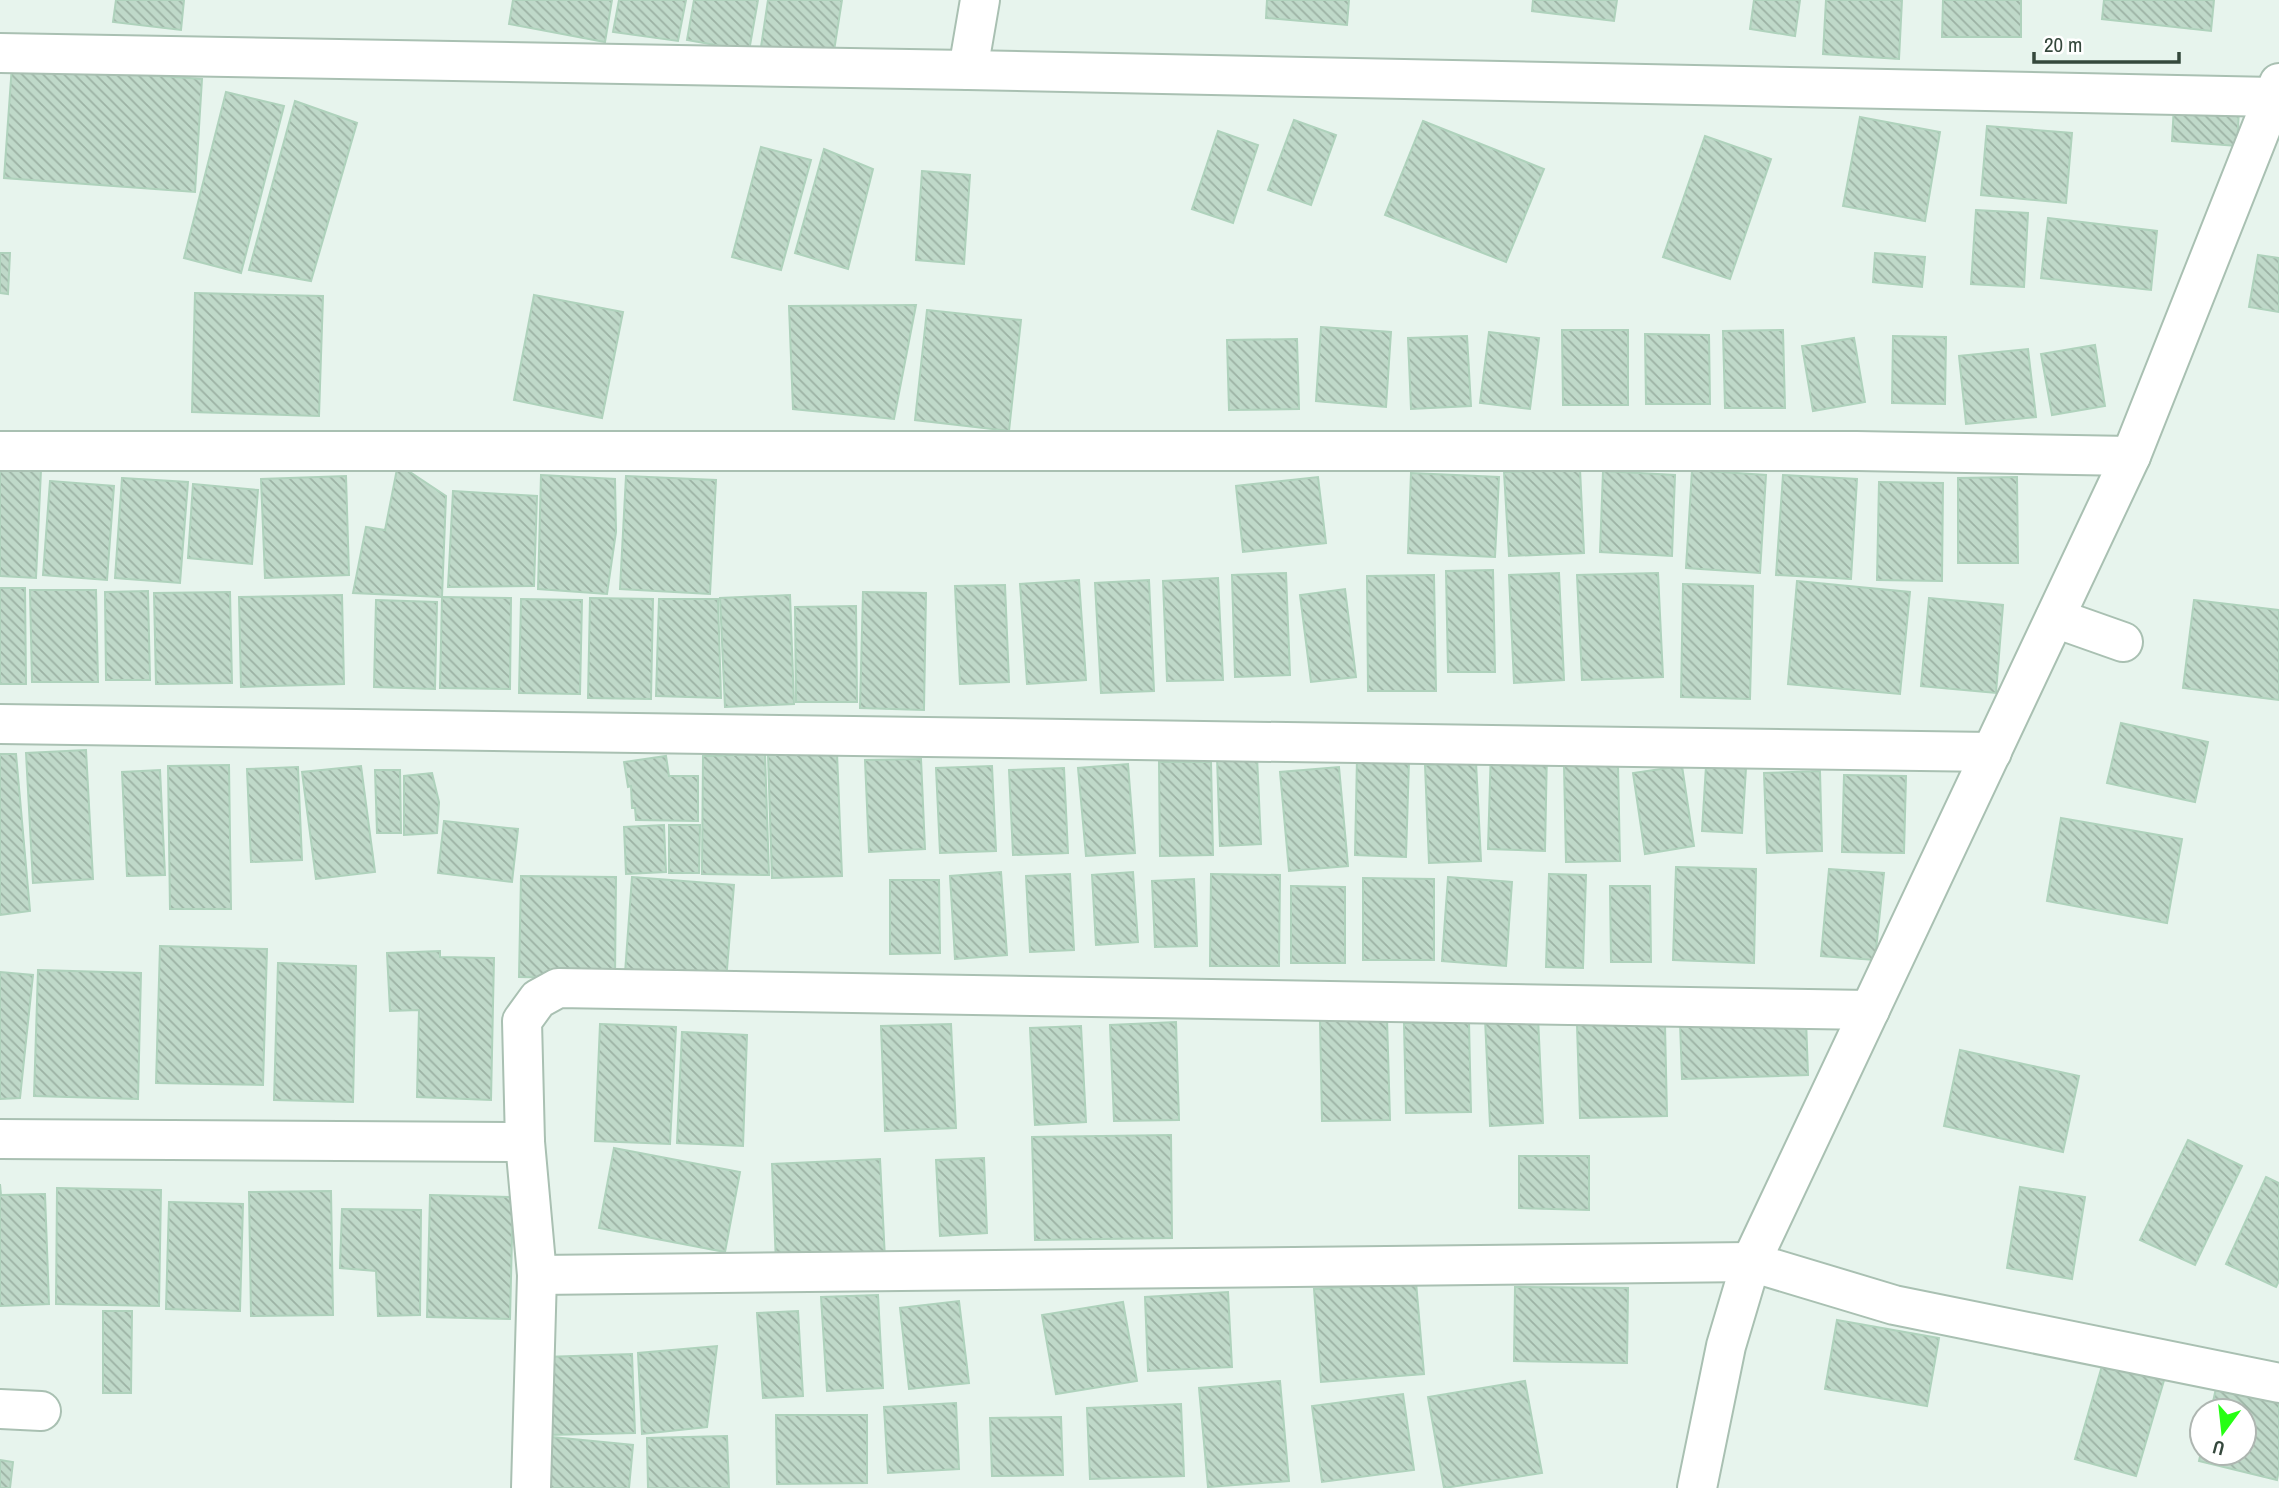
<svg xmlns="http://www.w3.org/2000/svg" width="2279" height="1488" viewBox="0 0 2279 1488" font-family="'Archivo Narrow',sans-serif">
	<style>
		.building { fill: url(#building-back-hatch); stroke: #afd2bc; stroke-width: 2 }
		.lines { fill: none; stroke-linecap: round; stroke-linejoin: round }
		.minor-casing { stroke: #a9c0b2; stroke-width: 42 }
		.minor { stroke: #fff; stroke-width: 38 }
	</style>
	<defs>
		<pattern id="building-back-hatch" width="6" height="6" patternUnits="userSpaceOnUse" patternTransform="scale(1.75)"><rect width="6" height="6" fill="#bfd9c9"/><path d="M-1 5l2 2M0 0l6 6M5-1l2 2" fill="none" stroke="#9cb2a4"/></pattern>
	</defs>
	<rect width="100%" height="100%" fill="#e7f4ed"/>
	<!-- building -->
	<g class="building">
		<polygon points="116,0 184,0 181,30 113,22"/>
		<polygon points="513,0 612,0 605,42 509,24"/>
		<polygon points="619,0 686,0 678,41 613,32"/>
		<polygon points="694,0 758,0 749,51 687,40"/>
		<polygon points="768,0 842,0 833,57 761,47"/>
		<polygon points="1267,0 1349,0 1347,25 1266,18"/>
		<polygon points="1533,0 1617,0 1614,21 1532,11"/>
		<polygon points="1754,0 1800,0 1795,36 1750,29"/>
		<polygon points="1826,0 1902,0 1899,59 1823,54"/>
		<polygon points="1943,0 2021,0 2021,37 1942,37"/>
		<polygon points="2104,0 2214,0 2211,31 2102,19"/>
		<polygon points="12,65 202,79 195,192 4,178"/>
		<polygon points="226,92 284,106 241,273 184,258"/>
		<polygon points="295,101 357,123 311,281 249,270"/>
		<polygon points="2174,105 2239,110 2237,146 2172,141"/>
		<polygon points="1860,117 1940,132 1925,221 1843,206"/>
		<polygon points="1294,120 1336,135 1311,205 1268,190"/>
		<polygon points="1423,121 1544,169 1506,262 1385,215"/>
		<polygon points="1987,126 2072,133 2066,203 1981,195"/>
		<polygon points="1218,131 1258,145 1233,223 1192,209"/>
		<polygon points="1705,136 1771,159 1730,279 1663,257"/>
		<polygon points="761,147 811,160 781,270 732,257"/>
		<polygon points="824,149 873,169 848,269 795,253"/>
		<polygon points="922,171 970,175 964,264 916,260"/>
		<polygon points="1976,210 2028,213 2024,287 1971,284"/>
		<polygon points="2048,218 2157,231 2151,290 2041,278"/>
		<polygon points="0,253 10,253 8,294 0,293"/>
		<polygon points="1875,253 1925,257 1922,287 1873,282"/>
		<polygon points="2258,255 2279,258 2279,312 2249,307"/>
		<polygon points="195,293 323,296 319,416 192,412"/>
		<polygon points="534,295 623,312 602,418 514,400"/>
		<polygon points="916,305 894,419 793,409 789,306"/>
		<polygon points="927,310 1021,320 1009,431 915,420"/>
		<polygon points="1321,327 1391,332 1386,407 1316,401"/>
		<polygon points="1562,330 1628,330 1628,405 1563,405"/>
		<polygon points="1783,330 1785,408 1725,408 1723,331"/>
		<polygon points="1489,332 1539,338 1530,409 1480,403"/>
		<polygon points="1645,334 1709,335 1710,404 1646,404"/>
		<polygon points="1467,336 1471,406 1411,409 1408,338"/>
		<polygon points="1893,336 1946,337 1945,404 1892,403"/>
		<polygon points="1854,338 1865,402 1813,411 1802,346"/>
		<polygon points="1297,339 1299,409 1229,410 1227,340"/>
		<polygon points="2095,345 2105,406 2052,415 2041,354"/>
		<polygon points="2028,349 2036,417 1966,424 1959,356"/>
		<polygon points="398,464 446,496 442,597 353,593 366,527 385,530"/>
		<polygon points="0,468 41,470 36,578 0,576"/>
		<polygon points="1580,469 1584,553 1509,556 1504,472"/>
		<polygon points="1692,470 1766,475 1760,573 1686,568"/>
		<polygon points="1603,471 1675,475 1672,556 1600,552"/>
		<polygon points="1411,473 1499,477 1495,557 1408,553"/>
		<polygon points="541,475 615,479 616,532 607,594 538,589"/>
		<polygon points="1783,475 1857,479 1851,579 1776,575"/>
		<polygon points="346,476 349,575 265,578 261,479"/>
		<polygon points="626,476 716,480 710,594 620,589"/>
		<polygon points="1318,477 1326,543 1243,552 1236,486"/>
		<polygon points="2017,477 2018,563 1958,563 1958,478"/>
		<polygon points="122,478 188,482 180,583 115,578"/>
		<polygon points="50,481 114,486 107,580 43,575"/>
		<polygon points="1879,482 1943,483 1942,581 1877,580"/>
		<polygon points="193,484 258,490 252,564 188,558"/>
		<polygon points="453,491 537,496 534,586 448,587"/>
		<polygon points="1493,570 1495,672 1448,672 1446,571"/>
		<polygon points="1286,573 1290,675 1235,677 1232,575"/>
		<polygon points="1559,573 1564,680 1514,683 1509,575"/>
		<polygon points="1658,573 1663,677 1582,680 1577,575"/>
		<polygon points="1434,575 1436,691 1368,691 1367,576"/>
		<polygon points="1218,578 1223,680 1167,681 1163,581"/>
		<polygon points="1079,580 1086,680 1027,684 1020,584"/>
		<polygon points="1149,580 1154,691 1101,693 1095,583"/>
		<polygon points="1797,581 1910,592 1900,694 1788,684"/>
		<polygon points="1683,584 1753,586 1750,699 1681,697"/>
		<polygon points="1005,585 1009,682 960,684 955,586"/>
		<polygon points="0,588 25,588 26,684 0,684"/>
		<polygon points="1345,589 1356,677 1311,682 1300,595"/>
		<polygon points="30,590 96,590 98,682 32,682"/>
		<polygon points="148,591 150,680 106,680 105,592"/>
		<polygon points="230,592 232,683 156,684 154,593"/>
		<polygon points="863,592 926,593 924,710 860,708"/>
		<polygon points="342,595 344,684 241,687 239,597"/>
		<polygon points="790,595 794,704 725,707 720,598"/>
		<polygon points="442,597 511,598 510,689 440,688"/>
		<polygon points="590,598 653,599 651,699 588,698"/>
		<polygon points="1929,598 2003,605 1996,693 1921,686"/>
		<polygon points="521,599 582,600 580,694 519,693"/>
		<polygon points="659,599 718,599 721,698 656,696"/>
		<polygon points="376,600 437,602 435,689 374,687"/>
		<polygon points="2194,600 2279,610 2279,700 2183,688"/>
		<polygon points="856,606 857,702 796,702 795,607"/>
		<polygon points="2121,723 2208,742 2195,802 2107,783"/>
		<polygon points="1491,748 1547,750 1545,851 1488,849"/>
		<polygon points="86,750 93,879 33,883 26,753"/>
		<polygon points="837,753 842,876 772,878 768,755"/>
		<polygon points="0,754 16,754 30,911 0,915"/>
		<polygon points="765,754 769,875 702,874 703,756"/>
		<polygon points="666,756 669,776 698,776 698,821 636,820 635,808 632,808 631,786 628,787 624,762"/>
		<polygon points="1257,756 1261,844 1220,846 1217,757"/>
		<polygon points="1357,757 1409,760 1406,857 1355,855"/>
		<polygon points="921,759 925,849 869,852 865,760"/>
		<polygon points="1159,762 1211,762 1213,855 1160,856"/>
		<polygon points="1476,762 1481,861 1429,863 1425,765"/>
		<polygon points="1128,764 1135,853 1086,856 1078,768"/>
		<polygon points="1618,764 1620,861 1566,862 1564,765"/>
		<polygon points="229,765 231,909 170,909 168,766"/>
		<polygon points="361,766 375,872 316,879 302,772"/>
		<polygon points="992,766 996,851 940,853 936,768"/>
		<polygon points="1682,766 1694,846 1645,854 1633,773"/>
		<polygon points="1706,766 1746,768 1742,833 1702,831"/>
		<polygon points="298,767 302,860 251,862 247,769"/>
		<polygon points="1339,767 1348,866 1289,871 1280,772"/>
		<polygon points="1064,768 1068,853 1013,855 1009,770"/>
		<polygon points="160,770 165,875 127,876 122,772"/>
		<polygon points="375,770 400,770 401,833 377,833"/>
		<polygon points="1820,771 1822,851 1767,853 1764,773"/>
		<polygon points="432,773 439,802 437,833 404,835 404,776"/>
		<polygon points="1844,775 1906,776 1904,853 1842,852"/>
		<polygon points="2061,818 2182,839 2167,923 2047,901"/>
		<polygon points="444,821 518,829 512,882 438,873"/>
		<polygon points="664,825 666,872 626,874 624,827"/>
		<polygon points="669,825 700,825 699,873 669,873"/>
		<polygon points="1676,867 1756,869 1754,963 1673,960"/>
		<polygon points="1829,869 1884,873 1875,960 1821,956"/>
		<polygon points="1001,872 1007,955 955,959 950,876"/>
		<polygon points="1133,872 1138,942 1096,945 1092,875"/>
		<polygon points="1070,874 1074,950 1030,952 1026,876"/>
		<polygon points="1211,874 1280,875 1279,966 1210,966"/>
		<polygon points="1549,874 1586,875 1583,968 1546,967"/>
		<polygon points="521,876 616,877 615,979 519,977"/>
		<polygon points="632,877 734,885 726,981 625,973"/>
		<polygon points="1448,877 1512,882 1506,966 1442,961"/>
		<polygon points="1363,878 1434,879 1434,960 1363,960"/>
		<polygon points="1194,879 1197,946 1155,947 1152,881"/>
		<polygon points="890,880 939,880 940,953 890,954"/>
		<polygon points="1291,886 1345,887 1345,963 1291,963"/>
		<polygon points="1610,886 1650,886 1651,962 1611,962"/>
		<polygon points="160,946 267,949 263,1085 156,1083"/>
		<polygon points="440,951 440,957 494,958 491,1100 417,1097 419,1010 390,1011 387,953"/>
		<polygon points="278,963 356,966 353,1102 274,1100"/>
		<polygon points="38,970 141,973 138,1099 34,1096"/>
		<polygon points="0,972 33,975 20,1098 0,1099"/>
		<polygon points="1538,1017 1543,1123 1490,1126 1485,1019"/>
		<polygon points="1387,1018 1390,1120 1322,1121 1320,1020"/>
		<polygon points="1806,1019 1808,1075 1682,1079 1680,1022"/>
		<polygon points="1176,1022 1179,1120 1114,1121 1110,1025"/>
		<polygon points="1469,1022 1471,1112 1406,1113 1404,1023"/>
		<polygon points="600,1024 676,1027 670,1144 595,1141"/>
		<polygon points="951,1024 956,1128 885,1131 881,1026"/>
		<polygon points="1665,1024 1667,1116 1580,1118 1577,1025"/>
		<polygon points="1081,1026 1086,1122 1035,1125 1030,1028"/>
		<polygon points="682,1032 747,1035 743,1146 677,1143"/>
		<polygon points="1960,1050 2079,1076 2063,1152 1944,1126"/>
		<polygon points="1171,1135 1172,1238 1035,1240 1032,1137"/>
		<polygon points="2188,1140 2242,1166 2195,1265 2140,1240"/>
		<polygon points="614,1148 740,1172 725,1252 599,1228"/>
		<polygon points="1519,1156 1589,1156 1589,1210 1519,1208"/>
		<polygon points="984,1158 987,1233 940,1236 936,1160"/>
		<polygon points="880,1159 885,1259 776,1264 772,1164"/>
		<polygon points="2266,1177 2279,1183 2279,1281 2276,1287 2226,1264"/>
		<polygon points="0,1184 1,1195 45,1194 49,1304 0,1306"/>
		<polygon points="2020,1187 2085,1197 2072,1279 2007,1268"/>
		<polygon points="57,1188 161,1190 159,1306 56,1304"/>
		<polygon points="331,1191 333,1315 251,1316 249,1192"/>
		<polygon points="430,1195 513,1197 510,1319 427,1317"/>
		<polygon points="169,1202 243,1204 240,1311 166,1309"/>
		<polygon points="342,1209 421,1210 420,1315 378,1316 376,1271 340,1268"/>
		<polygon points="1416,1282 1424,1374 1321,1382 1314,1289"/>
		<polygon points="1515,1287 1628,1288 1627,1363 1514,1361"/>
		<polygon points="1228,1292 1232,1367 1148,1371 1145,1297"/>
		<polygon points="878,1295 883,1388 827,1391 821,1297"/>
		<polygon points="959,1301 969,1383 909,1389 900,1308"/>
		<polygon points="1123,1302 1137,1381 1056,1394 1042,1315"/>
		<polygon points="103,1311 132,1311 131,1393 103,1393"/>
		<polygon points="798,1311 803,1396 763,1398 757,1313"/>
		<polygon points="1837,1320 1939,1338 1927,1406 1825,1389"/>
		<polygon points="717,1346 707,1427 642,1434 638,1353"/>
		<polygon points="632,1354 635,1433 547,1435 545,1357"/>
		<polygon points="2104,1359 2165,1377 2136,1476 2075,1459"/>
		<polygon points="2218,1379 2279,1393 2279,1470 2277,1480 2199,1461 2202,1447 2202,1453 2244,1453 2244,1411 2211,1411"/>
		<polygon points="1280,1381 1289,1481 1208,1487 1199,1388"/>
		<polygon points="1525,1381 1542,1473 1444,1488 1428,1397"/>
		<polygon points="1403,1394 1414,1470 1322,1482 1312,1406"/>
		<polygon points="956,1403 959,1469 888,1473 884,1407"/>
		<polygon points="1181,1404 1184,1476 1090,1479 1087,1408"/>
		<polygon points="776,1415 867,1415 867,1483 777,1484"/>
		<polygon points="1061,1417 1063,1475 992,1476 990,1418"/>
		<polygon points="727,1436 729,1488 648,1488 647,1438"/>
		<polygon points="552,1437 633,1445 629,1488 546,1488"/>
		<polygon points="0,1460 13,1462 10,1488 0,1488"/>
	</g>
	<g class="lines">
		<defs>
			<g id="minor">
				<polyline points="0,53 968,70 2274,97"/>
				<polyline points="968,70 980,0"/>
				<polyline points="0,451 1857,451 2131,456"/>
				<polyline points="2055,618 2123,642"/>
				<polyline points="0,724 1992,752"/>
				<polyline points="0,1139 525,1142"/>
				<polyline points="537,1275 1751,1262 1894,1305 2279,1383"/>
				<polyline points="0,1409 41,1411"/>
				<polyline points="531,1488 537,1275 525,1142 522,1021 538,999 558,988 1870,1010"/>
				<polyline points="1697,1488 1726,1346 1751,1262 2131,456 2279,83"/>
			</g>
		</defs>
		<!-- minor casing -->
		<use href="#minor" class="minor-casing"/>
		<!-- minor -->
		<use href="#minor" class="minor"/>
	</g>
	<!-- north arrow -->
	<g transform="translate(2223 1432) rotate(195)"><circle r="33" fill="#ffffff" stroke="#aeb6b1" stroke-width="2"/>
	<path d="M0-5L12 26L0 18L-12 26Z" fill="#26ff13"/>
	<text y="-10" font-size="19" font-weight="bold" text-anchor="middle" fill="#35483c">U</text>
	</g>
	<!-- scale -->
	<path d="M2034 52v10h145v-10" fill="none" stroke="#35483c" stroke-width="3.5"/>
	<text x="2044" y="52" font-size="21" fill="#35483c" stroke="#ffffff" stroke-width="5" paint-order="stroke">20 m</text>
</svg>
